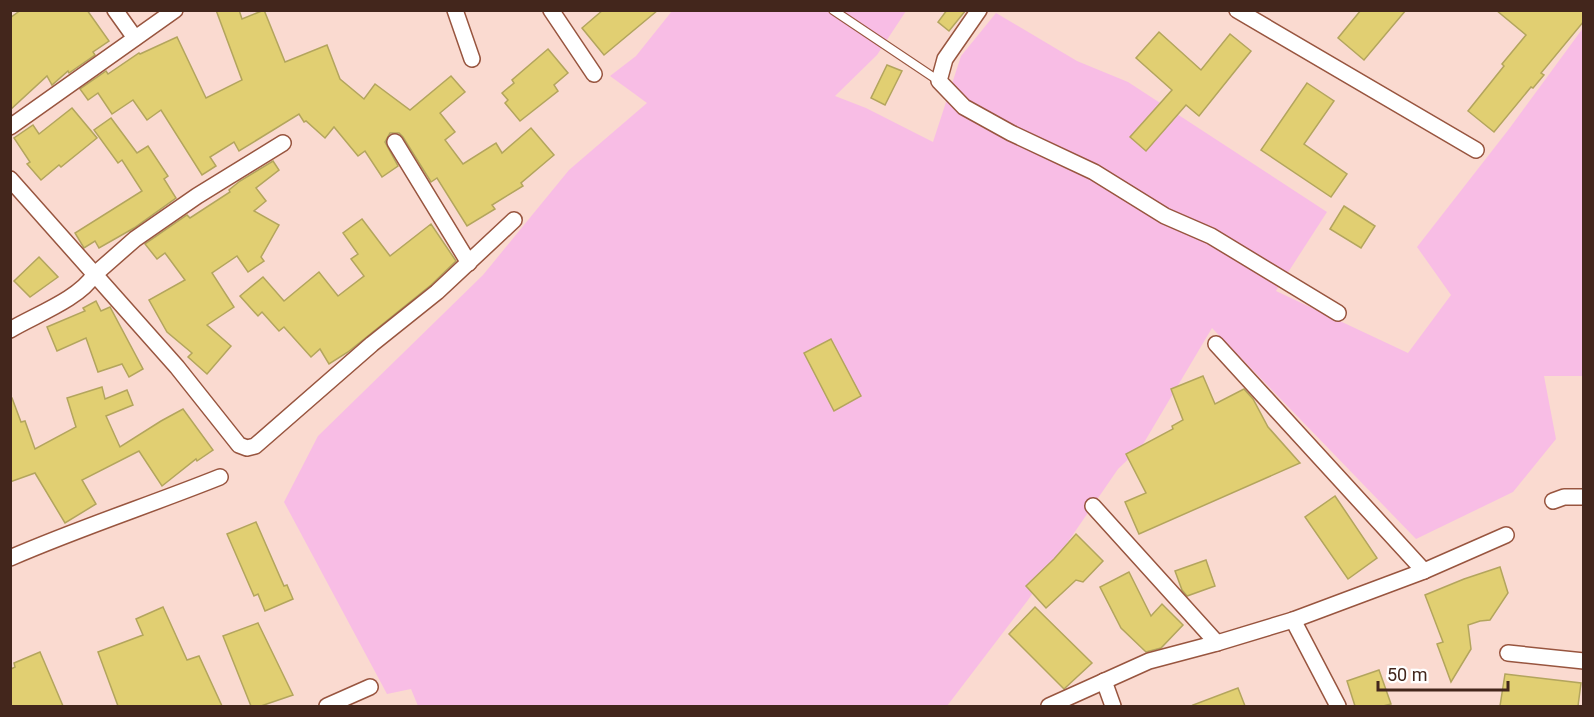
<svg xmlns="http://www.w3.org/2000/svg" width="1594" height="717" viewBox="0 0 1594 717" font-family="Roboto,sans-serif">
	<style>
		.green { fill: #f8bde5 }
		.building { fill: #e1cf72; stroke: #b3a55d; stroke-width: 1.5 }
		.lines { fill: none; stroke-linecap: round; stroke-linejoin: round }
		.lane-casing { stroke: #98553f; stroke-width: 10 }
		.street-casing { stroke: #98553f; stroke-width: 18 }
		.lane { stroke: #fff; stroke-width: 8 }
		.street { stroke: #fff; stroke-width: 15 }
	</style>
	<rect width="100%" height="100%" fill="#fadad0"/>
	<!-- green -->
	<polygon class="green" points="672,11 906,11 877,55 835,96 866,108 933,142 961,56 996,13 1077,61 1128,82 1327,212 1276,291 1408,353 1451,295 1417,247 1509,129 1583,28 1583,376 1544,376 1556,439 1513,492 1416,539 1212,328 1142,446 1118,469 1028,600 947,706 418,706 411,689 387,694 284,502 318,436 483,275 569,170 647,103 610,76 636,56"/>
	<!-- building -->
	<g class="building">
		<polygon points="21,10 87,10 109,41 93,52 95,55 69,73 68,71 52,85 47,76 10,110 10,18"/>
		<polygon points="216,10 239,10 242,19 264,10 285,62 327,45 340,79 364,99 375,84 410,110 451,76 465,92 440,113 455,132 445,140 463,164 496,143 502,153 531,128 554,155 521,183 523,186 492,205 495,209 467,226 437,178 431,182 403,137 399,133 390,133 385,142 398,166 382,177 365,151 358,156 334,127 325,138 306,121 304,122 299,114 239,151 234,142 210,157 216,166 202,175 161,110 147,120 133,100 112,114 98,93 88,100 80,89 106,71 108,74 139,53 140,54 177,37 206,98 242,80"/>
		<polygon points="603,10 658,10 604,55 582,28"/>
		<polygon points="947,10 966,10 949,31 938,22"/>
		<polygon points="1361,10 1406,10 1364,60 1338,38"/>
		<polygon points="1496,10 1584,10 1584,21 1541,73 1544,75 1533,88 1531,87 1494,132 1468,111 1504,66 1502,64 1526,35"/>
		<polygon points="1159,32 1201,70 1230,34 1251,51 1199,116 1186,105 1146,151 1130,137 1172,90 1136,58"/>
		<polygon points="548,49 568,73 554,85 558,91 520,121 505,103 508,100 502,93 514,83 512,80"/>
		<polygon points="887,65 902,71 885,105 871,98"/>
		<polygon points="1307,83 1334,101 1304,144 1347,174 1331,197 1261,150"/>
		<polygon points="72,108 97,138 61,167 59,165 41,180 27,164 30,162 14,138 33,125 39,134"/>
		<polygon points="111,118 137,153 148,146 168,176 164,179 176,198 134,228 99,248 95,241 84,248 75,233 142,191 122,160 118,163 94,130"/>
		<polygon points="273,161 279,170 256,188 266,201 254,211 279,225 261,257 264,261 248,272 237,256 212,273 234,307 207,325 231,346 207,374 188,357 192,353 167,332 149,300 185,280 165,253 157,259 145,244 187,215 190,218 230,192 229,190 240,181"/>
		<polygon points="1344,206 1375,226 1361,248 1330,229"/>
		<polygon points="362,219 390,256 431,224 456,261 431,285 348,352 329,364 320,349 311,357 284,327 279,331 262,312 258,316 240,296 263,277 284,301 319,272 338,296 364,276 351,259 358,254 343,233"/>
		<polygon points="39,257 58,277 30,297 14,281"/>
		<polygon points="96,301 101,311 110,307 143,369 129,377 122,364 98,372 86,338 57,351 47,327 85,311 83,308"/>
		<polygon points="831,339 861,396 834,411 804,353"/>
		<polygon points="1203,376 1215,404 1244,389 1253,399 1268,427 1300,463 1139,534 1125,502 1146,493 1126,454 1173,429 1172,426 1183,420 1171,389"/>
		<polygon points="102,387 105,399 127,390 133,405 106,416 120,447 161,421 183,409 213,450 197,461 196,459 162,486 139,451 82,480 96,504 65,523 35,473 10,482 10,398 12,398 21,422 25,421 35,449 76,427 67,398"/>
		<polygon points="1335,496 1377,558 1348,579 1305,517"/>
		<polygon points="256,522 284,586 287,585 293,599 265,611 258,594 254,596 227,534"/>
		<polygon points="1076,534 1103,561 1083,582 1076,580 1046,608 1026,586 1054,559"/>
		<polygon points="1206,560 1215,586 1187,596 1182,590 1175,571"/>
		<polygon points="1500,567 1508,593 1490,620 1480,621 1468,625 1471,649 1451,682 1437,644 1443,642 1425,595 1464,579"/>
		<polygon points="1129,572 1151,616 1162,604 1183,625 1161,648 1146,652 1121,628 1100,587"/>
		<polygon points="163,607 187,660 199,656 222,706 118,706 98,652 143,635 136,619"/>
		<polygon points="1035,607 1092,663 1064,689 1009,634"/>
		<polygon points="258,623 293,695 261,706 251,706 223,636"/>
		<polygon points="40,652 63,706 10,706 11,669 15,667 14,663"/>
		<polygon points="1379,670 1391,704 1383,706 1355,706 1347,681"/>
		<polygon points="1505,674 1581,683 1578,706 1500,706"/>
		<polygon points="1238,688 1245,706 1194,706 1193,705"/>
	</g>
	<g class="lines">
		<defs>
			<polyline id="lane" points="833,10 939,81"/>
			<g id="street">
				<polyline points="115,10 135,38"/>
				<polyline points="455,10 472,59"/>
				<polyline points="551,10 594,74"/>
				<polyline points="979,10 945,59 939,81 964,107 1011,133 1094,172 1165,216 1211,236 1338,313"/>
				<polyline points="1237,10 1476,150"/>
				<polyline points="10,127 175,10"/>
				<polyline points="395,142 469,263"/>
				<polyline points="10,179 177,367 239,445 247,448 255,446 372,344 437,292 514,220"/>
				<path d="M10 330C35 315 79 299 94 275L135 239 197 196 283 143"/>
				<polyline points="1216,344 1424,571"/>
				<polyline points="1553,501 1564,497 1584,497"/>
				<polyline points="1093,506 1217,643"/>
				<path d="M10 558C79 528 150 505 220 477"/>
				<polyline points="1293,620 1338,706"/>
				<polyline points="1508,653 1584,661"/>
				<polyline points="1104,681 1113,706"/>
				<polyline points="327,706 370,687"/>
				<polyline points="1049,706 1149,661 1217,643 1293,620 1424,571 1506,535"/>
			</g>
		</defs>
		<!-- lane casing -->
		<use href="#lane" class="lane-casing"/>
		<!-- street casing -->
		<use href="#street" class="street-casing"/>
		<!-- lane -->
		<use href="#lane" class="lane"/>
		<!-- street -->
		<use href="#street" class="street"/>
	</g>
	<!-- border -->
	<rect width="1594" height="717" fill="none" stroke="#43261c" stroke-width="24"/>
	<!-- scale -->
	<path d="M1378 681v9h130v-9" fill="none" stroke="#43261c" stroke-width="3"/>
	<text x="1387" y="681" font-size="18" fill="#43261c" stroke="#ffffff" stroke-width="4.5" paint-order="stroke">50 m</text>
</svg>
